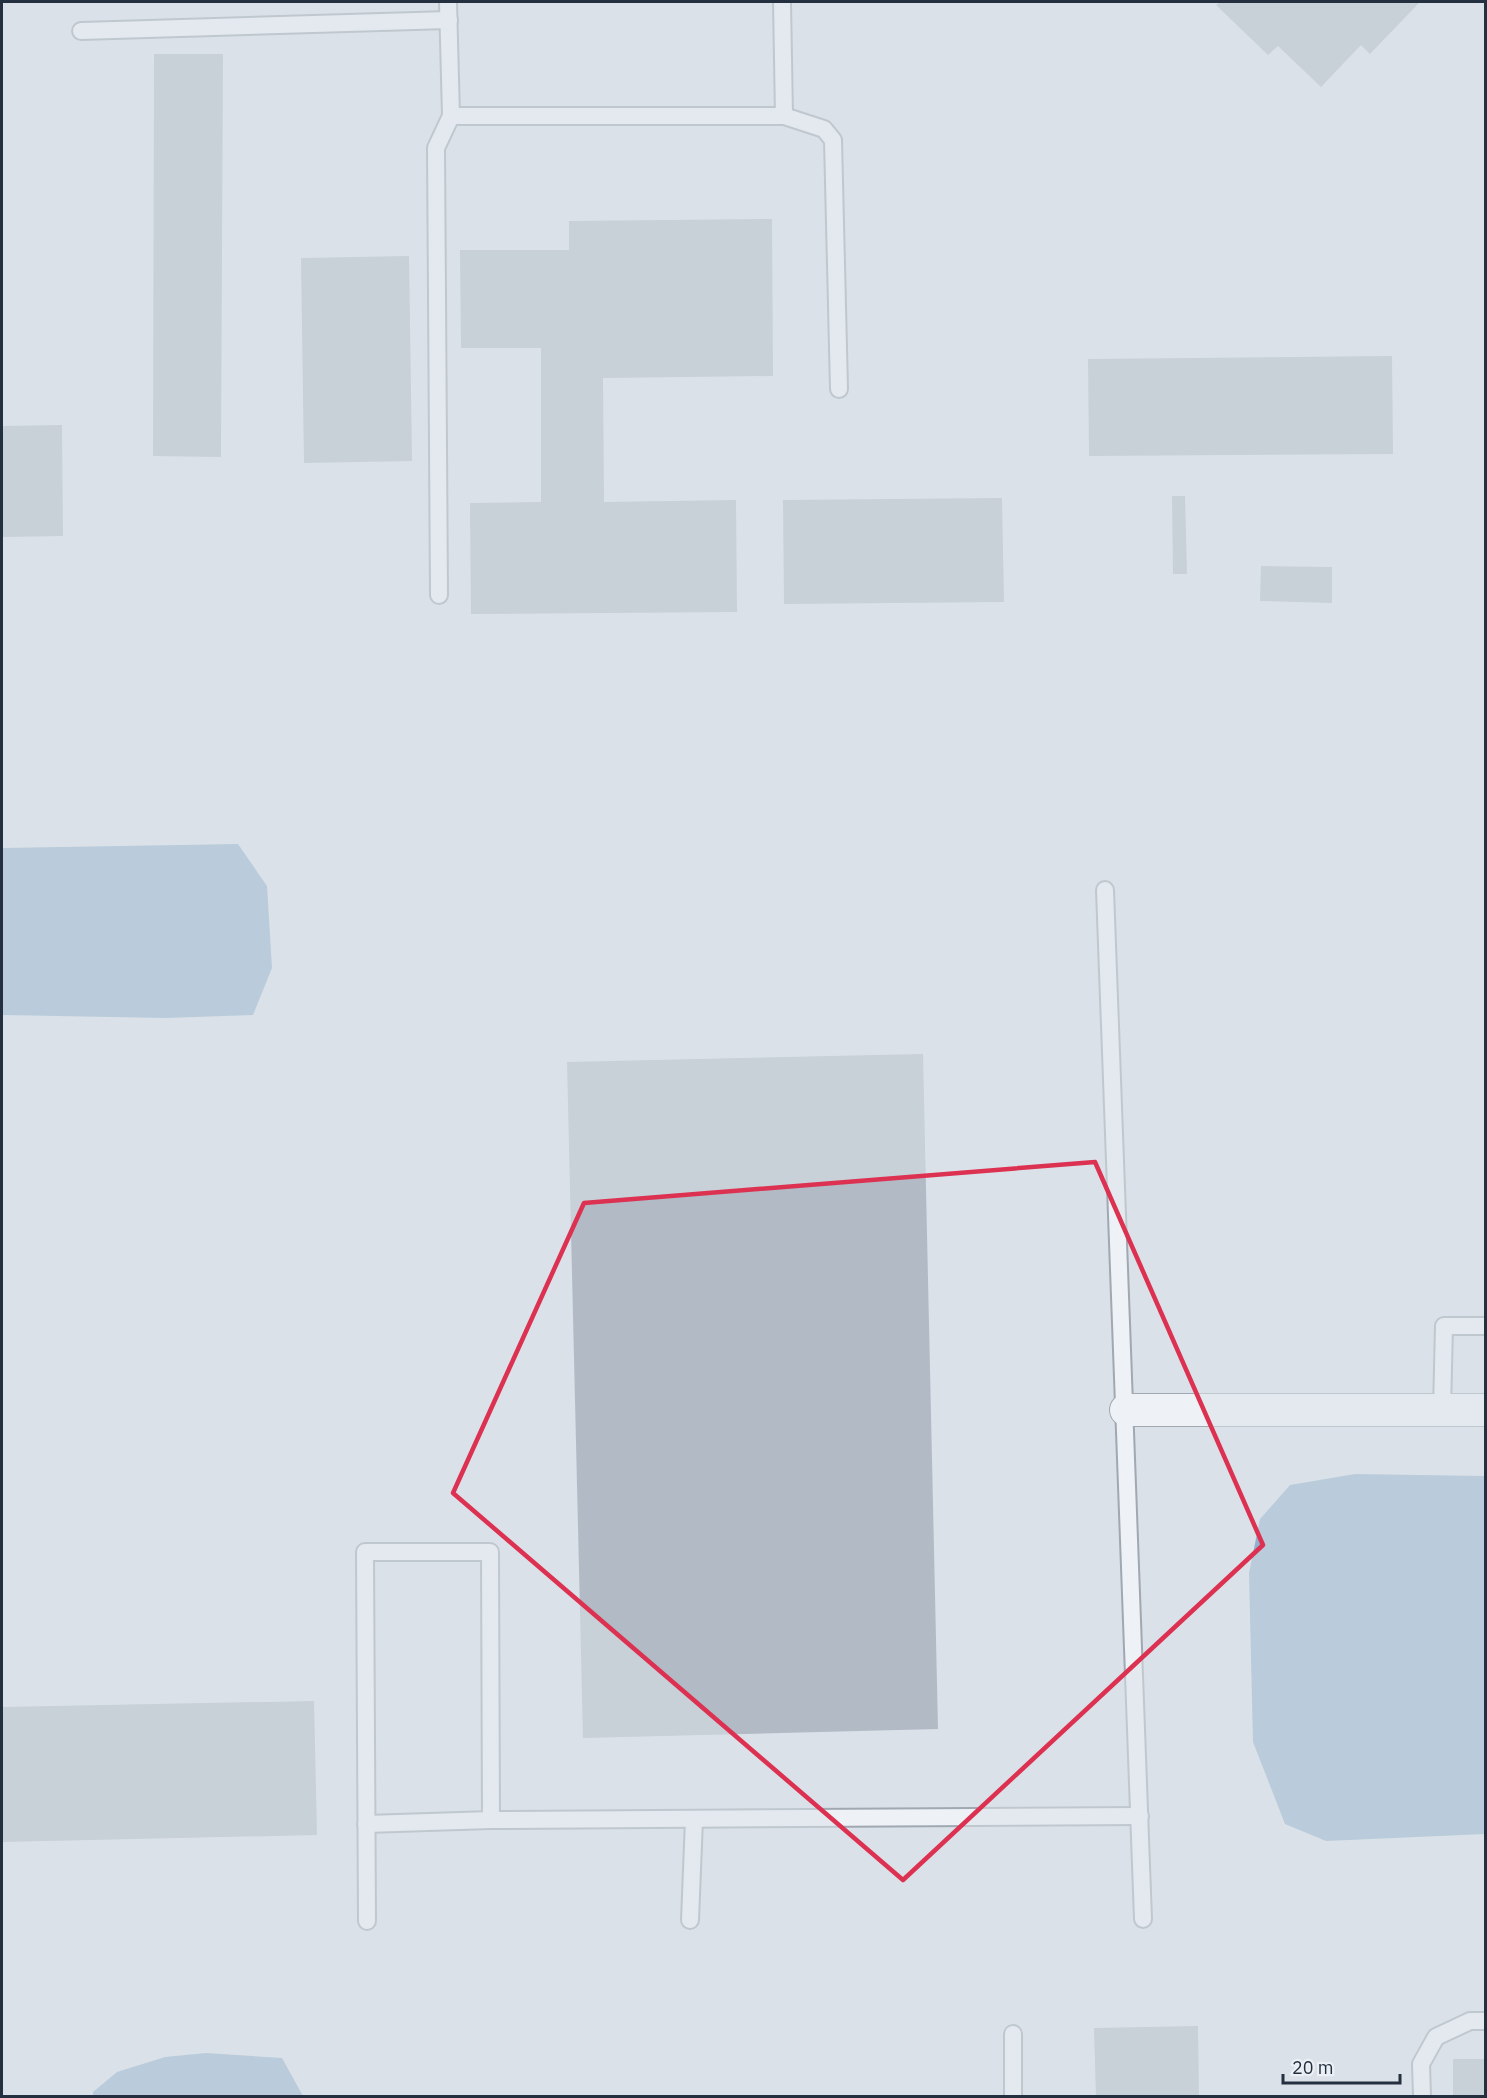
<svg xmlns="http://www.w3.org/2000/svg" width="1487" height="2098" viewBox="0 0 1487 2098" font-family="'IBM Plex Sans',sans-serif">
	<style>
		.water { fill: #92b0cc }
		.building { fill: #b2bac5 }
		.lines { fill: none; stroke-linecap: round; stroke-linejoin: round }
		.service-casing { stroke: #a0a8b2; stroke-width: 20 }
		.minor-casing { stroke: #a0a8b2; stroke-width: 34 }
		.service { stroke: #eef1f6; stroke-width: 16 }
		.minor { stroke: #eef1f6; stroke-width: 32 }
		.marked { fill: none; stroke: #dc3151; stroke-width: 4.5; stroke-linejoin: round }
	</style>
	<rect width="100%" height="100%" fill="#dbe1e8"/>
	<!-- water -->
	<g class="water">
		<polygon points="238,844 267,886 272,968 253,1015 166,1018 2,1015 2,848"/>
		<polygon points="1355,1474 1485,1476 1485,1834 1326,1841 1285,1824 1253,1742 1249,1573 1260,1519 1290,1485"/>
		<polygon points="206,2053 282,2058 303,2096 93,2096 93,2092 117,2072 165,2057"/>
	</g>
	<!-- building -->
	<g class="building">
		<polygon points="1220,2 1420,2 1370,54 1361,45 1321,87 1278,46 1268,55 1216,5"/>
		<polygon points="154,54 223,54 221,457 153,456"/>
		<polygon points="772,219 773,376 603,378 604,502 736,500 737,612 471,614 470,503 541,502 541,348 461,348 460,250 569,250 569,221"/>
		<polygon points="409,256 412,461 304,463 301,258"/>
		<polygon points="1392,356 1393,454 1089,456 1088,359"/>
		<polygon points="62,425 63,536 2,537 2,426"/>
		<polygon points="1172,496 1185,496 1187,574 1173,574"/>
		<polygon points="1002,498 1004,602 784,604 783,500"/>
		<polygon points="1261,566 1332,567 1332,603 1260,601"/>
		<polygon points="923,1054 938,1729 583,1738 567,1062"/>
		<polygon points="314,1701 317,1835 2,1842 2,1707"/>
		<polygon points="1198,2026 1199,2096 1096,2096 1094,2028"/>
		<rect x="1453" y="2059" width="33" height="37"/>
	</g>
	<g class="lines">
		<defs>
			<g id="service">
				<polyline points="448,2 451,116 784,116 782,2"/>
				<polyline points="81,31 449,20"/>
				<polyline points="784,116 824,129 833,140 839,389"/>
				<polyline points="439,595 436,148 451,116"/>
				<polyline points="1105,890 1143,1919"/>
				<polyline points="1442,1410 1444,1326 1486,1326"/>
				<polyline points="491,1820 1140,1816"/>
				<polyline points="366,1824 491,1820 490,1552 365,1552 367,1921"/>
				<polyline points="690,1920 694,1819"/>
				<polyline points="1013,2034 1013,2096"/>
				<polyline points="1422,2096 1421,2064 1436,2037 1470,2021 1486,2021"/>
			</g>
			<polyline id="minor" points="1126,1410 1486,1410"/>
		</defs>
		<!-- service casing -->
		<use href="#service" class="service-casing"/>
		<!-- minor casing -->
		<use href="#minor" class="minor-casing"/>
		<!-- service -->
		<use href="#service" class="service"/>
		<!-- minor -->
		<use href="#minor" class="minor"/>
	</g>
	<!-- marked area -->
	<path d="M0 0H1487V2098H0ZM1095 1162 1263 1545 903 1880 453 1493 584 1203Z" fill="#dbe1e8" fill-opacity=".55" fill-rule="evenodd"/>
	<path class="marked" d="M1095 1162 1263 1545 903 1880 453 1493 584 1203Z"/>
	<!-- border -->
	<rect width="1487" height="2098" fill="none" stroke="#242f3f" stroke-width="6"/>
	<!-- scale -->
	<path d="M1283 2074v9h117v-9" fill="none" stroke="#242f3f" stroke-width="3"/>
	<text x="1292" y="2074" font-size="18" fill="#242f3f" stroke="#ebf0f5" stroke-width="4.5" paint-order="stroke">20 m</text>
</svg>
